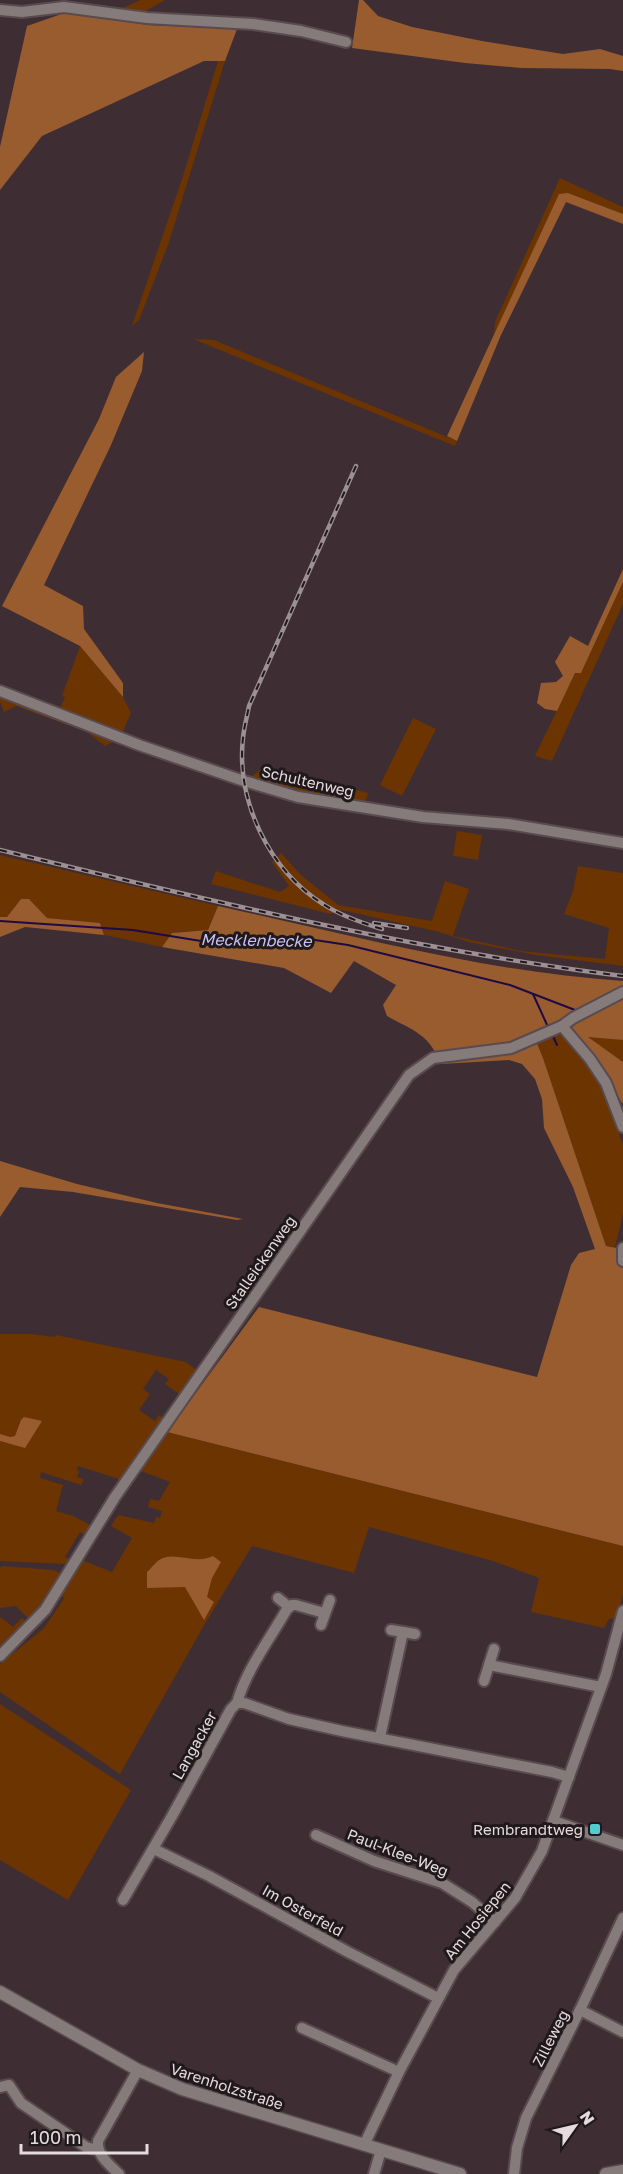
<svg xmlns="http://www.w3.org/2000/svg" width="623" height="2174" viewBox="0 0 623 2174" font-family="'Golos Text',sans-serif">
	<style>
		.green { fill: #6b3400 }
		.forest { fill: #985c2e }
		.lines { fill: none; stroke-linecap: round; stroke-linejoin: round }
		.stream { stroke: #1e0b45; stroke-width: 2 }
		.minor-casing { stroke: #594a4f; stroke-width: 14 }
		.tertiary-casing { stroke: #594a4f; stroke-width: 15 }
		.minor { stroke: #857b7b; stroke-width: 10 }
		.tertiary { stroke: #857b7b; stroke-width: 12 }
		.rail-casing { stroke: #9d9095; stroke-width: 4.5 }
		.rail { stroke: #20191b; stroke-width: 2; stroke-dasharray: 7; stroke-linecap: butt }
		.poi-dot { fill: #52cdcf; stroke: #20191b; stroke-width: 2 }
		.labels { text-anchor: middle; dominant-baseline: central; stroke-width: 6; stroke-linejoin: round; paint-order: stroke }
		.street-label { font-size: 15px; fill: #e5dade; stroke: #20191b }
		.poi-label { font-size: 15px; fill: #e5dade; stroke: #20191b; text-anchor: end }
		.water-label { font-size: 16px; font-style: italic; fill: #c8c1f9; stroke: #20191b }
	</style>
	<rect width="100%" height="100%" fill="#3e2e34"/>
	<!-- green -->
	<g class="green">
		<polygon points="140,0 165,0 144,12 116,11"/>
		<polygon points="218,61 225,61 168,245 139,320 132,326 183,176"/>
		<polygon points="560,178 623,207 623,214 568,193 494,335 495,322"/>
		<polygon points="193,339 214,340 457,441 455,446"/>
		<polygon points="623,582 623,604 552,761 535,756 575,673 581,673"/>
		<polygon points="80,646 123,697 131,713 120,738 105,746 87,732 16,706 4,712 0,702 0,691 58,713 65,697 62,696"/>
		<polygon points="413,718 436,729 402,796 380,785"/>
		<polygon points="260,770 333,791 337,791 341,786 368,793 365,803 297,793 245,781"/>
		<polygon points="457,831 482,835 478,860 453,856"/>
		<polygon points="281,853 301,875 338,905 432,921 445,881 469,889 453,936 521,951 605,959 609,928 564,914 573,891 578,866 623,873 623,966 536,955 469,942 439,932 342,910 330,914 211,884 216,871 280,892 289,886 272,862"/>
		<polygon points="0,855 218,906 208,930 172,933 162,947 104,935 100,923 47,918 29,899 21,899 7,917 0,917"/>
		<polygon points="562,1028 604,1088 623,1145 623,1214 615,1247 606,1246 543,1058 536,1041"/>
		<polygon points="586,1036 623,1040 623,1062"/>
		<polygon points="0,1334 30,1334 55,1337 56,1335 186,1362 195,1369 196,1373 182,1396 165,1384 169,1379 156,1370 143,1389 150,1394 139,1410 155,1421 159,1415 165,1419 158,1430 155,1429 122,1480 78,1466 77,1470 79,1471 77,1477 84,1479 81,1485 41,1472 40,1478 63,1485 56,1511 73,1516 92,1526 87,1536 80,1532 65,1557 71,1560 66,1564 0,1561"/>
		<polygon points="167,1432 623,1546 623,1594 617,1618 609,1619 604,1628 531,1612 539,1578 493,1561 369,1527 354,1573 252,1546 203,1627 120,1774 0,1692 0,1664 44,1628 65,1597 57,1597 79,1561 84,1561 112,1572 132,1538 111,1526 118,1515 154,1523 156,1517 160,1518 162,1511 148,1507 150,1499 159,1501 170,1482 141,1471"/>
		<polygon points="2,1566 54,1570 60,1573 61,1578 31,1621 16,1606 0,1608 0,1568"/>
		<polygon points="0,1617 13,1627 22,1618 28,1623 0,1649"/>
		<polygon points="0,1704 131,1790 68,1900 0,1860"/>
	</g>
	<!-- forest -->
	<g class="forest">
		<polygon points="359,0 363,0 378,16 412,27 482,41 563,54 600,49 623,56 623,71 610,69 521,68 465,63 352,48"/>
		<polygon points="70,11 147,25 237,29 225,61 204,61 42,136 0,190 0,147 27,26"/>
		<polygon points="568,193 623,214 623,224 566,202 501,335 457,441 447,436 559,194"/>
		<polygon points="144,352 142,371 111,445 44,585 83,606 84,629 123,683 123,697 80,646 2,606 99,419 116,377"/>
		<polygon points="623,569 623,582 581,673 575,673 557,711 545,709 537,703 541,683 556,682 563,676 555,662 570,636 588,646"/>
		<polygon points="21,899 29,899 47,918 100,923 104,935 25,927 0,937 0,917 7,917"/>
		<path d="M218 906C351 935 486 972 623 981V1040L588 1037 623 1062V1104L564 1026 534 1036 543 1058 606 1246 623 1249V1546L167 1432 259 1307 537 1377 571 1265 579 1253 595 1249 573 1187 544 1128 542 1099 535 1079 522 1064 509 1060 441 1064C429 1034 414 1031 387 1016L383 1005 396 985 354 961 331 993 284 968 162 947 172 933 208 930Z"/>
		<polygon points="0,1161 77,1184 157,1203 243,1219 237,1220 73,1192 20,1187 0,1217"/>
		<polygon points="24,1417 42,1421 25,1448 0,1441 0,1434 10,1437 15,1436 21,1420"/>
		<path d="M213 1556 221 1562 212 1578 207 1597 214 1602 204 1620 185 1587 147 1588V1572C151 1569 156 1561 161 1559 176 1551 194 1565 213 1556Z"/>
	</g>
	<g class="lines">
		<!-- stream -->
		<g class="stream">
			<polyline points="0,921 133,930 201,941 295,937 348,945 510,985 575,1010"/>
			<polyline points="533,994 548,1027"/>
			<polyline points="552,1034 557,1045"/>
		</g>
		<defs>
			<g id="minor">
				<polyline points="0,10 22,12 64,7 147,18 253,24 301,31 346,42"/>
				<polyline points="0,691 139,745 244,781 298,797 423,817 508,824 623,843"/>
				<polyline points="562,1026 590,1059 606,1083 623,1127"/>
				<polyline points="623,1248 623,1261"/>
				<polyline points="278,1598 289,1607"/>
				<polyline points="321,1625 330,1600"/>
				<polyline points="391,1630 415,1634"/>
				<polyline points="0,1656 45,1610 115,1497 409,1075 433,1058 511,1048 562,1026 573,1018 623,992"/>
				<polyline points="489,1665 601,1687"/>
				<polyline points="484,1681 494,1649"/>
				<path d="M237 1703C246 1670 270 1639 287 1609L292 1605H296L324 1613"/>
				<polyline points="380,1737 403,1632"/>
				<polyline points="554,1821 623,1845"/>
				<polyline points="316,1835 374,1861 442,1883 472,1902 495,1922"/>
				<polyline points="154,1849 209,1876 348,1952 438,1998"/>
				<polyline points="123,1900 172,1816 231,1709 237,1703 244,1703 289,1719 342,1731 552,1772 569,1777"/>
				<polyline points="580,2010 623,2032"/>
				<polyline points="302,2028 399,2072"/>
				<polyline points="0,2087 9,2085 21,2103 86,2147 98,2150"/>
				<polyline points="364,2145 399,2072 454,1970 515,1898 542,1851 606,1674 623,1611"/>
				<path d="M119 2174C109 2164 97 2156 98 2141L138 2070"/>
				<polyline points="374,2174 381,2150"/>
				<polyline points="514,2174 517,2148 526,2118 580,2010 623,1918"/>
			</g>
			<g id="tertiary">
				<polyline points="0,1992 138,2070 182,2089 460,2174"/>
				<polyline points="606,2174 623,2171"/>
			</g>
		</defs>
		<!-- minor casing -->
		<use href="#minor" class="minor-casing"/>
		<!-- tertiary casing -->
		<use href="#tertiary" class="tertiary-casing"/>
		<!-- minor -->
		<use href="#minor" class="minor"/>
		<!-- tertiary -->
		<use href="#tertiary" class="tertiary"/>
		<defs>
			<g id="rail">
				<path d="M356 466 249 706C247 717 244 727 243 738 236 801 269 870 323 904 341 916 362 923 382 929"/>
				<path d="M0 850C205 900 413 950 623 976"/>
				<polyline points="374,923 407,928"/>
			</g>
		</defs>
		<!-- rail casing -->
		<use href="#rail" class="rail-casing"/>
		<!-- rail -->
		<use href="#rail" class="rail"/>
	</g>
	<!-- markers -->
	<rect class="poi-dot" x="589" y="1823" width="12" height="12" rx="3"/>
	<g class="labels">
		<!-- street labels -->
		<g class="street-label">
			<text transform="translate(308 781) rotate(13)">Schultenweg</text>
			<text transform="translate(260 1262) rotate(-55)">Stalleickenweg</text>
			<text transform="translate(194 1745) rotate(-61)">Langacker</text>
			<text transform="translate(398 1852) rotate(21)">Paul-Klee-Weg</text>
			<text transform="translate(303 1910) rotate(29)">Im Osterfeld</text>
			<text transform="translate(477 1920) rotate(-51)">Am Hosiepen</text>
			<text transform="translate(550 2038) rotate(-63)">Zilleweg</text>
			<text transform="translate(227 2086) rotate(18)">Varenholzstraße</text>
		</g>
		<!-- poi labels -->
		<g class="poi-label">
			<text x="583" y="1829">Rembrandtweg</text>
		</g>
		<!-- water labels -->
		<g class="water-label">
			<text transform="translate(256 940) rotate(1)">Mecklenbecke</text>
		</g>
	</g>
	<!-- north arrow -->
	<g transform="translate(575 2126) rotate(56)" stroke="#20191b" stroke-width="4.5" paint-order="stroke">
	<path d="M0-4.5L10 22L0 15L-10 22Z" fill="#e5dade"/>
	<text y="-9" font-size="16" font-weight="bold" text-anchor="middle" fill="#e5dade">N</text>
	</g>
	<!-- scale -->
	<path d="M21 2144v9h126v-9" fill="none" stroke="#e5dade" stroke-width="3"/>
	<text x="30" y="2144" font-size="18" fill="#e5dade" stroke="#20191b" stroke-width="4.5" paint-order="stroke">100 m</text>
</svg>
